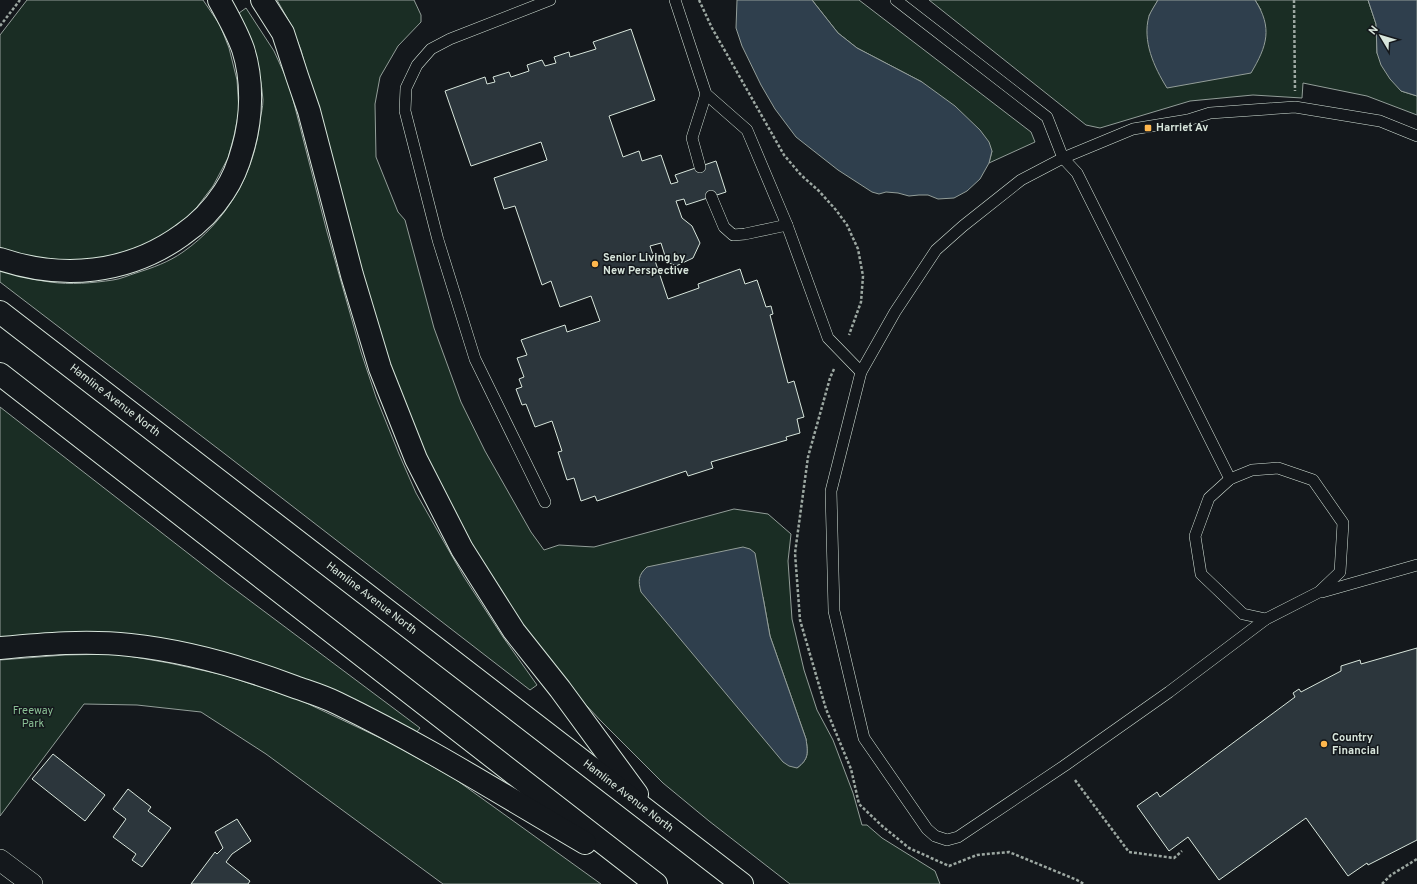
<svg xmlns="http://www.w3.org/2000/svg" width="1417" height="884" viewBox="0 0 1417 884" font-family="Overpass,sans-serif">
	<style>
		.green { fill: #1a2d24; stroke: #939e99; fill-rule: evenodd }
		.water { fill: #2f3f4d; stroke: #939e99 }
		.building { fill: #2c363c; stroke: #d8e6dc }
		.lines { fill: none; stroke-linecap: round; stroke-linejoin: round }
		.lane-casing { stroke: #d8e6dc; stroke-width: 12 }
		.street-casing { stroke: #d8e6dc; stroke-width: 22 }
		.highway-casing { stroke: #d8e6dc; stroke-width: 24 }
		.path { stroke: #9da8a2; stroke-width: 2.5; stroke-dasharray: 3 2; stroke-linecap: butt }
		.lane { stroke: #14181c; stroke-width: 11 }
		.street { stroke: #14181c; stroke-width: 21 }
		.highway { stroke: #14181c; stroke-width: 22 }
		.poi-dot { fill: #ffb74d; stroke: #14181c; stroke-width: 1.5 }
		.labels { text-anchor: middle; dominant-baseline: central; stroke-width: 3; stroke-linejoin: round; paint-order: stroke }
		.poi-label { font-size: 11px; font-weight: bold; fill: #d8e6dc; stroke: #14181c; text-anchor: start }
		.street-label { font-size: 11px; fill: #d8e6dc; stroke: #14181c }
		.park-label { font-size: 11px; fill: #8ac095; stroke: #14181c }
	</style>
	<rect width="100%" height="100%" fill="#14181c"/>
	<!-- green -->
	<g class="green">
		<polygon points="27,0 203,0 220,25 229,48 237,80 239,111 234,136 228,158 213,186 194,211 161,239 138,249 89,261 40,260 0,249 0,35"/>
		<path d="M277 0H414L421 15V22L398 46 380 77 375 104 376 157 398 212 405 220 434 328 461 402 485 451 531 532 544 550 559 545 594 547 734 509 768 514 791 534 788 561 792 619 804 670 817 710 833 740 853 793 862 825H867L882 838 935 871 940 884H790L709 821 663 783 601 721 557 674 522 627 458 521 418 440 397 388 377 327 301 50 290 23ZM642 572 763 597 770 636 806 739C808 753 809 759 797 768Z"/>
		<polygon points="812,0 859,0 1031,132 1035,142 989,163 992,151 922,82 857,48 838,33"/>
		<polygon points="929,0 1158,0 1149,16 1261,10 1255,0 1368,0 1376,24 1377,53 1401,91 1417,96 1417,115 1367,96 1303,83 1302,98 1253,95 1190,101 1100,128 1086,125"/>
		<path d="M246 8 274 51 289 84 327 232 361 352 376 397 399 454 416 493 464 577 503 637 537 685 530 690 225 454 0 282V270C16 275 33 280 50 282 70 285 93 283 113 280 121 279 129 275 136 273 152 268 169 262 183 252 226 222 255 173 260 121 261 114 263 107 263 100 261 69 250 41 239 13Z"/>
		<polygon points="0,407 225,582 420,728 416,733 272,669 0,640"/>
		<polygon points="117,654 169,663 224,675 300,700 391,743 455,779 601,884 443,884 266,754 201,712 137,705 84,704 0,816 0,660 65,655"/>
	</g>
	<!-- water -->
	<g class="water">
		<polygon points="737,0 812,0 838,33 857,48 922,82 955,106 980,130 989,142 992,151 989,163 980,179 967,191 954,198 938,199 928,195 919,195 909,196 898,193 886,192 879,194 872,192 838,170 796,137 775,109 761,85 742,46 736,28"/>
		<path d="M1158 0H1255C1273 28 1267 46 1251 73L1167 88C1154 67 1142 41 1149 16 1151 11 1155 5 1158 0Z"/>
		<polygon points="1368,0 1417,0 1417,96 1401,91 1390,79 1381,65 1377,53 1376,24"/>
		<path d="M743 547 750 549 755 553 770 636 806 739C808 753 809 759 797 768L789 766 783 762 641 592C638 581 638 575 647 567Z"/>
	</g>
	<!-- building -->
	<g class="building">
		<polygon points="631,29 655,100 609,116 623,157 639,151 642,161 661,155 671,184 678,182 675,175 716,161 726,192 686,205 684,199 676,201 682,218 692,226 700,243 693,258 676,266 667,262 661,243 650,246 668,299 699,288 698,284 740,269 745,284 757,280 766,307 771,306 773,314 770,315 788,383 794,381 804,417 797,419 800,433 786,437 787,440 711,462 713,468 688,476 686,471 597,501 595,496 581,501 574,478 567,480 558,452 562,451 552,421 535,427 526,404 522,405 516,389 522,387 519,379 524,377 517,358 527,355 521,340 565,325 567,332 600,321 591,296 560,307 551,281 542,285 515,206 504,209 494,178 547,160 541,142 471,166 445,91 485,77 487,84 495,82 493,77 509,72 511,77 529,71 527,65 542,60 545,66 556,63 554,57 569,52 570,57 596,49 593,42"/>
		<polygon points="1417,648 1417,840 1368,865 1367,863 1348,876 1306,818 1219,880 1188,837 1169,851 1137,806 1157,792 1160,797 1295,697 1293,693 1299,689 1301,692 1341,671 1341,666 1360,660 1361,664"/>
		<polygon points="53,754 105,795 85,821 32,779"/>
		<polygon points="128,789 151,807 148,811 171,828 142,867 132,860 136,854 113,837 126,819 113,809"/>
		<polygon points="237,819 251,841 232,854 226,862 250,881 248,884 191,884 215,852 217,854 223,848 215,832"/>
	</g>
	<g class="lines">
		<defs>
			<g id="lane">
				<polyline points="675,0 706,94 747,130 787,225 828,338 861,372"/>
				<polyline points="896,0 1047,117 1063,158 1077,173 1230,479"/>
				<polyline points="700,167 692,138 706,94"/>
				<polyline points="711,196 724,227 733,235 745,234 787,225"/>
				<polygon points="1278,468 1313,480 1343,523 1340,572 1319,592 1266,619 1243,614 1201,574 1195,536 1209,498 1230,479 1252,470"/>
				<polyline points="545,502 475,359 438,240 405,111 406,88 417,65 431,49 450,39 550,0"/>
				<polyline points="1322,592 1417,565"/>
				<polyline points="1266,619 1169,692 1064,766 958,837 947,840 935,836 927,829 864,738 834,611 831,491 861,372 895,312 936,250 963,226 1021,180 1063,158 1133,129 1188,120 1210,113 1295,107 1380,121 1417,136"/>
			</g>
			<polyline id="street" points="0,860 32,884"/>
			<g id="highway">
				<polyline points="262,0 283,33 297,76 309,111 352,275 380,368 416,459 462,549 514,631 560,689 637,794"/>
				<path d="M0 259C62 280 128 274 182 235 198 224 213 209 224 192 233 179 239 163 243 148 252 117 253 80 243 49 237 32 228 16 219 0"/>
				<path id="s1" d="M0 312 742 884"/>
				<polyline points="0,374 656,884"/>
				<path d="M0 648C43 644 87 640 130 645 187 651 242 667 295 687 309 692 323 696 337 703 422 744 503 795 585 843"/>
			</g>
		</defs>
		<!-- lane casing -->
		<use href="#lane" class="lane-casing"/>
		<!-- street casing -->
		<use href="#street" class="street-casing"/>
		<!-- highway casing -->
		<use href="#highway" class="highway-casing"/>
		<!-- path -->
		<g class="path">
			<polyline points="699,0 712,28 784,155 801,175 819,191 836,210 847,225 858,249 863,276 861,302 849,335"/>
			<polyline points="1294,0 1295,91"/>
			<polyline points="0,26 20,0"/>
			<polyline points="834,369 830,378 808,457 795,553 800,620 826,709 851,769 859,804 881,825 909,848 949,866 977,855 1009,852 1077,880 1084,884"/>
			<polyline points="1075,780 1129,852 1174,858 1182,851"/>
			<polyline points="1382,884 1391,875 1417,859"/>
		</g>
		<!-- lane -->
		<use href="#lane" class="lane"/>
		<!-- street -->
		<use href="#street" class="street"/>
		<!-- highway -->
		<use href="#highway" class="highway"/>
	</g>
	<!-- markers -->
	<g class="poi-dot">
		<rect x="1144" y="124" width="8" height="8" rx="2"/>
		<circle cx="595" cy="264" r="4"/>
		<circle cx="1324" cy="744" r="4"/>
	</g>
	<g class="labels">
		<!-- poi labels -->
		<g class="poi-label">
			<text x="1156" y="128">Harriet Av</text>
			<text x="603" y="258">Senior Living by<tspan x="603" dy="13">New Perspective</tspan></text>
			<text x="1332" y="738">Country<tspan x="1332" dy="13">Financial</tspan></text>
		</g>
		<!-- street labels -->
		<g class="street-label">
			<text stroke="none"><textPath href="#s1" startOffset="145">Hamline Avenue North</textPath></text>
			<text stroke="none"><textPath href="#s1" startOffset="469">Hamline Avenue North</textPath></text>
			<text stroke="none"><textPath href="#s1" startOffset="793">Hamline Avenue North</textPath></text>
		</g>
		<!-- park labels -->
		<g class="park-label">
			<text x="33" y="711">Freeway<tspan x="33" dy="13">Park</tspan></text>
		</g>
	</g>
	<!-- north arrow -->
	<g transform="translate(1381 36) rotate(308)" stroke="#14181c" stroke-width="3" paint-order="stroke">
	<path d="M0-3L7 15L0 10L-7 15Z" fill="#d8e6dc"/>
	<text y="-6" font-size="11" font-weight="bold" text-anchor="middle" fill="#d8e6dc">N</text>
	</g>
</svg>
